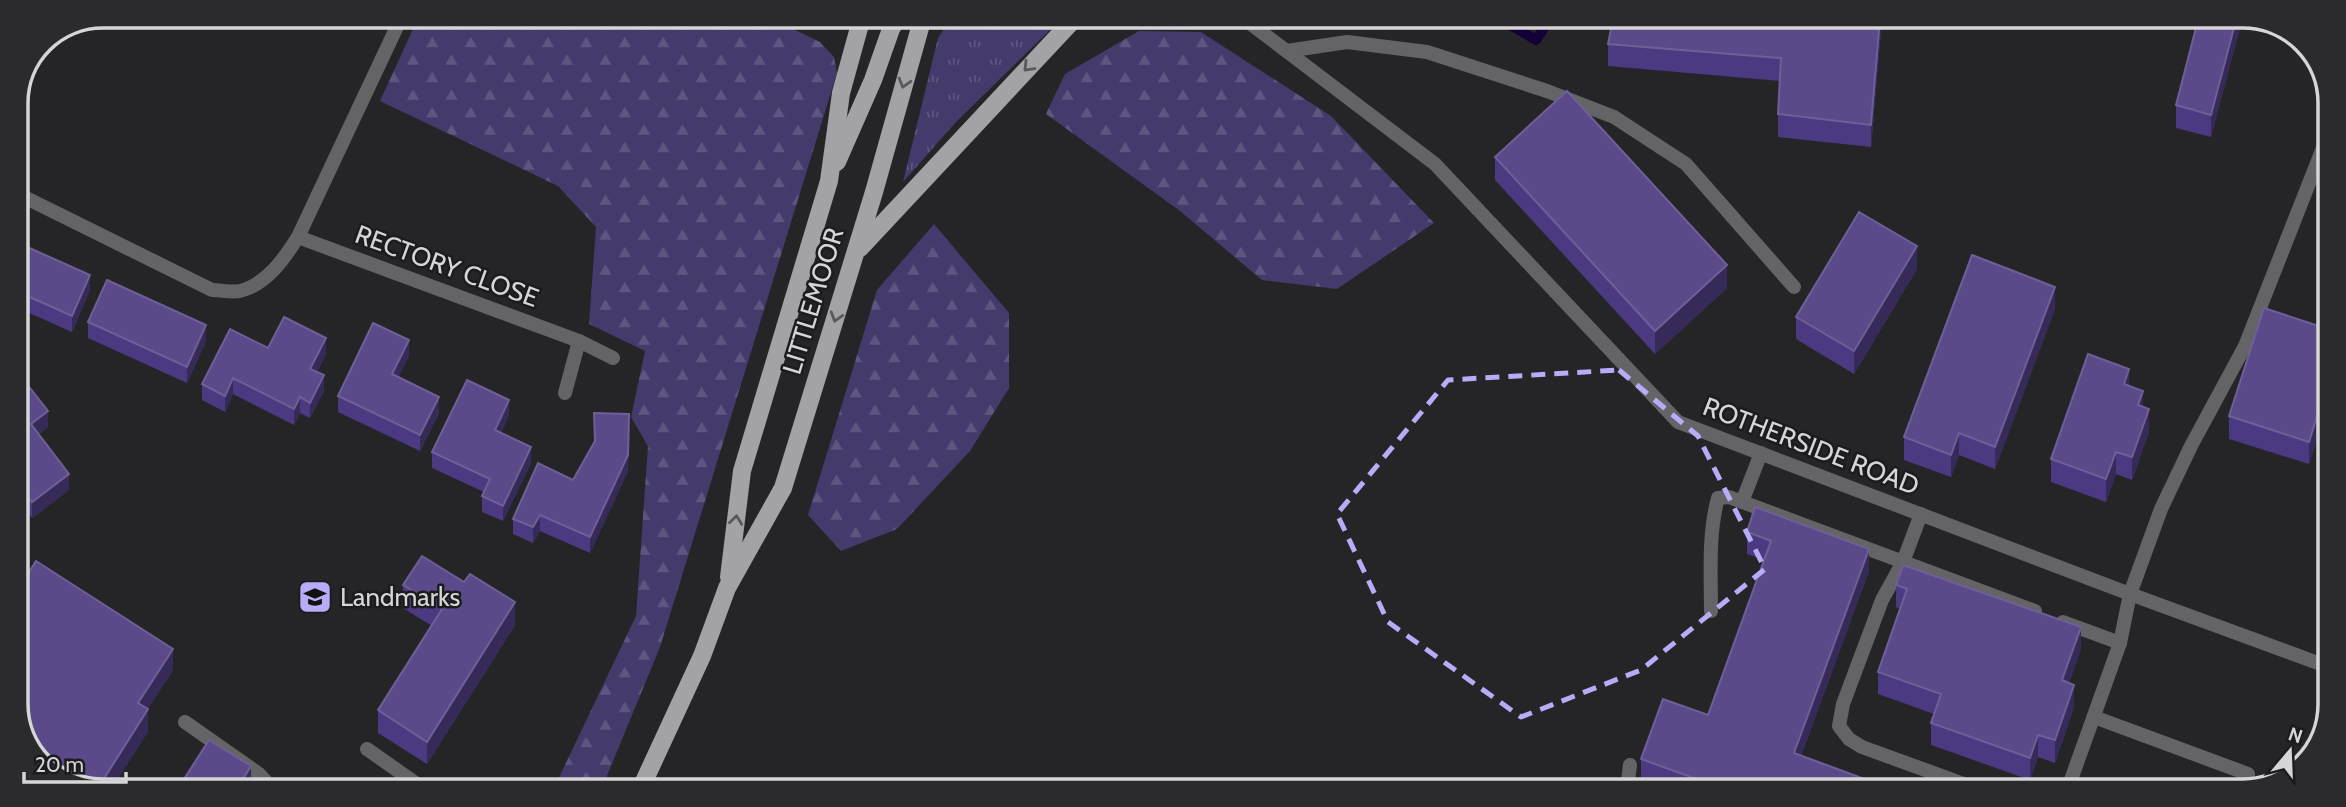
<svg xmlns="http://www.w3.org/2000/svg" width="2346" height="807" viewBox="0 0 2346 807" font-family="Cabin,sans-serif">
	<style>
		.grass { fill: url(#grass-tufts) }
		.forest { fill: url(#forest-firs) }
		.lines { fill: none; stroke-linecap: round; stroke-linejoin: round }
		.stream { stroke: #130036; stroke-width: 10 }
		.lane { stroke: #646466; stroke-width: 14 }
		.street { stroke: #646466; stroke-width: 14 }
		.primary { stroke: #a3a2a6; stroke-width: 18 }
		.wall { fill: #4b3981 }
		.shaded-wall { fill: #362a59 }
		.building { fill: #5a4a8a; stroke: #6e6096; stroke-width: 2 }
		.oneway { stroke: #59585c }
		.marked { fill: none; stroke: #b8abf7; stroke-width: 5; stroke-dasharray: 14 9; stroke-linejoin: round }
		.labels { text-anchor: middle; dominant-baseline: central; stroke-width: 5; stroke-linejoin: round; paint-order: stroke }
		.street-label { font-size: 26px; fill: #d6d6d8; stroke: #1c1c1f }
		.poi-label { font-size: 26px; fill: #d6d6d8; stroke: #1c1c1f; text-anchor: start }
		.rim { fill: none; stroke: #d6d6d8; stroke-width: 3.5 }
	</style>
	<defs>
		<pattern id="grass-tufts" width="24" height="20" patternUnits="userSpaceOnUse" patternTransform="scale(1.75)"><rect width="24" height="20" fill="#443a6c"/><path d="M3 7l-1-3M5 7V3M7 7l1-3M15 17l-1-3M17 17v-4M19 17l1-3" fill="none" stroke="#5e5680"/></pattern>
		<pattern id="forest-firs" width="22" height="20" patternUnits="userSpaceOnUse" patternTransform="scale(1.75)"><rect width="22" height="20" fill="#443a6c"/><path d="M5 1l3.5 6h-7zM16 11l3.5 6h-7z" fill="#5e5680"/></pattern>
	</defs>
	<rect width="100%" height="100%" fill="#252528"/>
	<!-- grass -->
	<polygon class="grass" points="1057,23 956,122 903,182 938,38 944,29 953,26"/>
	<!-- forest -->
	<g class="forest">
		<polygon points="419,16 501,17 626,26 716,17 757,17 787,26 820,42 834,57 837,73 660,647 602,788 554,788 636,616 648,446 631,417 645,351 589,324 596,227 558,186 380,101"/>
		<polygon points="1139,31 1201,32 1331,116 1434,223 1337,289 1262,280 1180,211 1046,114 1065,74"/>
		<polygon points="934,224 1009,313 1009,388 970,451 897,529 841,551 808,515 877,290"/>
	</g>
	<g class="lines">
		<!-- stream -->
		<polyline class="stream" points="1500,19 1536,40 1550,19"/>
		<!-- lane -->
		<g class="lane">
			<polyline points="1287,51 1347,42 1427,52 1547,91 1614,117 1686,164 1794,287"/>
			<polyline points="1742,502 1761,453"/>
			<polyline points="1921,514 1903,562 1882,600 1843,704 1839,726 1849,739 1862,747 1983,791"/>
			<path d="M1711 611C1711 574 1708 534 1718 498L1729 497 2035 611"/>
			<polyline points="2063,622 2120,643"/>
			<polyline points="2094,717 2248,774"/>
			<polyline points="185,722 259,774 271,787"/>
			<polyline points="367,749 421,787"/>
			<polyline points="1630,765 1628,781 1635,790"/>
			<polyline points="2067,791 2120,643 2130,594 2161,509 2191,446 2245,346 2330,130"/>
		</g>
		<!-- street -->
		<g class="street">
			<polyline points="1243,18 1435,164 1678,422 2130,594 2326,666"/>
			<path d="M16 193 212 290C221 290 232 293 240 291 267 284 284 259 298 237L402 16"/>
			<polyline points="298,237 579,341 613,358"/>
			<polyline points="565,393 579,341"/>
		</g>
		<!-- primary -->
		<g class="primary">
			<polyline points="837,162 873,80 891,29 898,17"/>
			<polyline points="860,248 1075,18"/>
			<polyline points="729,577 742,471 829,181 841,93 862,17"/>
			<polyline points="641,788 702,656 727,588 783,488 874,192 923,17"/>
		</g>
	</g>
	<!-- wall -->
	<g class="wall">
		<polygon points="1882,19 1871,147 1778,137 1778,114 1780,81 1608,66 1608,44 1686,24"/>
		<polygon points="2198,20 2242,20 2211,137 2176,128 2176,105"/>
		<polygon points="1495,157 1727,288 1655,354 1495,180"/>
		<polygon points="16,242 90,290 72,332 16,307"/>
		<polygon points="1917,269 1854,374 1796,339 1796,317"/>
		<polygon points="2055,309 1995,469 1959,455 1951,477 1904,460 1904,437"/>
		<polygon points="88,322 206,341 187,383 88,338"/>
		<polygon points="2328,329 2328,404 2309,464 2229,439 2229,416"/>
		<polygon points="268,348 326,354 317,372 324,391 310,418 300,413 294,425 233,394 225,412 202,400 202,384"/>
		<polygon points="409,356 398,377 439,413 420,451 338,412 338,396"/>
		<polygon points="16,385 48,427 39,434 69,490 32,518 16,498"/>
		<polygon points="2129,386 2143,407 2149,432 2132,480 2116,474 2106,502 2051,482 2051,459"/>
		<polygon points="594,413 629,430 628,471 590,553 540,531 533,543 513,534 513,519 573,480 594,442"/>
		<polygon points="509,415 501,433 531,463 503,521 482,512 482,496 484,492 432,468 432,452"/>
		<polygon points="1747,532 1869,571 1801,756 1897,791 1665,790 1641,781 1641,759 1708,715 1764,560 1747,554"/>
		<polygon points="403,585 515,625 427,764 378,733 378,710 432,626 403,608"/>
		<polygon points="1896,585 2081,649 2069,683 2074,707 2055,763 2038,757 2030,780 1931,745 1931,723 1934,714 1878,694 1878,672 1900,609 1896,607"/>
	</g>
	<!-- shaded-wall -->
	<g class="shaded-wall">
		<polygon points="1880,19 1882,19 1871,147 1871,125"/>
		<polygon points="2236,20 2242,20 2211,137 2211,115"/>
		<polygon points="1917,246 1917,269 1854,374 1854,351"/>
		<polygon points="1727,265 1727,288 1655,354 1655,331"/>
		<polygon points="90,275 90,290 72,332 72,316"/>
		<polygon points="2055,287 2055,309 1995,469 1995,447"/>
		<polygon points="206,325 206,341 187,383 187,367"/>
		<polygon points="326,338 326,354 310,385 310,369"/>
		<polygon points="409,340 409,356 392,390 392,374"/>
		<polygon points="2129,369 2129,392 2124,384"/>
		<polygon points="324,375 324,391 310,418 310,403"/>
		<polygon points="233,378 233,394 225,412 225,396"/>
		<polygon points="2328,381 2328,404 2309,464 2309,442"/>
		<polygon points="2143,391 2143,413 2138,405"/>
		<polygon points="300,397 300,413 294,425 294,409"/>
		<polygon points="439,397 439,413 420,451 420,435"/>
		<polygon points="509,400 509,415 495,446 495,430"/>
		<polygon points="2149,409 2149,432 2132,480 2132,457"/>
		<polygon points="48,411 48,427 31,440 31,424"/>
		<polygon points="629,414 628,471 590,553 590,537"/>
		<polygon points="1959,433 1959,455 1951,477 1951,455"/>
		<polygon points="531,447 531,463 503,521 503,506"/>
		<polygon points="2116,452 2116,474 2106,502 2106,479"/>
		<polygon points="69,474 69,490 32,518 32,502"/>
		<polygon points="540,515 540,531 533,543 533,527"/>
		<polygon points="1869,549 1869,571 1794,776 1794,753"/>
		<polygon points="515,602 515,625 427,764 427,742"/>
		<polygon points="2081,627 2081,649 2062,703 2062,680"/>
		<polygon points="173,649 173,671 148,709 148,732 113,787 100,787 100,785 138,703"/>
		<polygon points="2074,685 2074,707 2055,763 2055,740"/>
		<polygon points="2038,735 2038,757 2030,780 2030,758"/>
		<polygon points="251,766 251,787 238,787"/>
	</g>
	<!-- building -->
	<g class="building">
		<polygon points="1613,19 1658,19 1686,24 1687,19 1880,19 1871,125 1778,114 1781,58 1608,44"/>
		<polygon points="2198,20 2236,20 2211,115 2176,105"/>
		<polygon points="1567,91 1727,265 1655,331 1495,157"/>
		<polygon points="1859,212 1917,246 1854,351 1796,317"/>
		<polygon points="16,242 90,275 72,316 16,291"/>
		<polygon points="1972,255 2055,287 1995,447 1959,433 1951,455 1904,437"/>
		<polygon points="107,280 206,325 187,367 88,322"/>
		<polygon points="2264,308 2328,329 2328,381 2309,442 2229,416"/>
		<polygon points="284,317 326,338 310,369 324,375 310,403 300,397 294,409 233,378 225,396 202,384 230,329 268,348"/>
		<polygon points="373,323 409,340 392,374 439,397 420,435 338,396"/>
		<polygon points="2088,354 2129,369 2124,384 2143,391 2138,405 2149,409 2132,457 2116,452 2106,479 2051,459"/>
		<polygon points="23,379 48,411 31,424 69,474 32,502 16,482 16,470 24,464 16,454 16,385"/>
		<polygon points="467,380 509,400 495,430 531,447 503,506 482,496 490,479 432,452"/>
		<polygon points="594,413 629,414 628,455 590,537 540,515 533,527 513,519 538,463 573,480 595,441"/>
		<polygon points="1755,507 1869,549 1794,753 1897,791 1727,790 1641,759 1663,699 1708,715 1771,541 1747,532"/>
		<polygon points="422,556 464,582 470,574 515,602 427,742 378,710 442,609 403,585"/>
		<polygon points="36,561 173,649 138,703 148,709 100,785 104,787 75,787 34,757 16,710 16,593"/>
		<polygon points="1903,565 2081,627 2062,680 2074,685 2055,740 2038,735 2030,758 1931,723 1941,694 1878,672 1907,589 1896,585"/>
		<polygon points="209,740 251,766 238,787 179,787"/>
	</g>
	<!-- one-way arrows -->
	<defs><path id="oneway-chevron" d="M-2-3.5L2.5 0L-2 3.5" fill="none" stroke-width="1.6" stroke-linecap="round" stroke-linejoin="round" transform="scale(1.75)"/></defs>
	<g class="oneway">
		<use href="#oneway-chevron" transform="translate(1028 67) rotate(134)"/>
		<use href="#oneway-chevron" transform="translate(904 83) rotate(106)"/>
		<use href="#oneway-chevron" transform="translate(836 317) rotate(107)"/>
		<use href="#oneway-chevron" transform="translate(736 520) rotate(-83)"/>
	</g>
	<!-- marked area -->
	<path class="marked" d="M1619 370 1698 436 1765 569 1641 670 1521 717 1388 622 1337 514 1448 380Z"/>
	<!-- icons -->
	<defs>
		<symbol id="university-square" viewBox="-11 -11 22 22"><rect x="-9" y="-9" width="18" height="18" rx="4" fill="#b8abf7" stroke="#1c1c1f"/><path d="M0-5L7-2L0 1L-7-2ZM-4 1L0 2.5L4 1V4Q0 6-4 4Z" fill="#111"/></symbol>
	</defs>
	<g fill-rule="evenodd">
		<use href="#university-square" x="296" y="578" width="38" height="38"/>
	</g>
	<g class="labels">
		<!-- street labels -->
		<g class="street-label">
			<text transform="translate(447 266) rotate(20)">RECTORY CLOSE</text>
			<text transform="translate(813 301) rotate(-73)">LITTLEMOOR</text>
			<text transform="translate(1811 446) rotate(21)">ROTHERSIDE ROAD</text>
		</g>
		<!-- poi labels -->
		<g class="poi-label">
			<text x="340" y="597">Landmarks</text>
		</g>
	</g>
	<!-- crop -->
	<path d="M0 0H2346V807H0ZM103 28H2243A75 75 0 0 1 2318 103V704A75 75 0 0 1 2243 779H103A75 75 0 0 1 28 704V103A75 75 0 0 1 103 28Z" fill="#2b2b2e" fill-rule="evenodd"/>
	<path class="rim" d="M103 28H2243A75 75 0 0 1 2318 103V704A75 75 0 0 1 2243 779H103A75 75 0 0 1 28 704V103A75 75 0 0 1 103 28Z"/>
	<!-- north arrow -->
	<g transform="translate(2290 751) rotate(19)" stroke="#1c1c1f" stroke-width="5" paint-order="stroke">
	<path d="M0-5L12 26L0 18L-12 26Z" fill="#d6d6d8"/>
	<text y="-10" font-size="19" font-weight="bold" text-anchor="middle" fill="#d6d6d8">N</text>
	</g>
	<!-- scale -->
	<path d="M24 772v10h102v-10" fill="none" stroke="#d6d6d8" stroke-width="3.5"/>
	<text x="35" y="772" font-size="21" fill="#d6d6d8" stroke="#1c1c1f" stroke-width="5" paint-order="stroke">20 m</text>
</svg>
